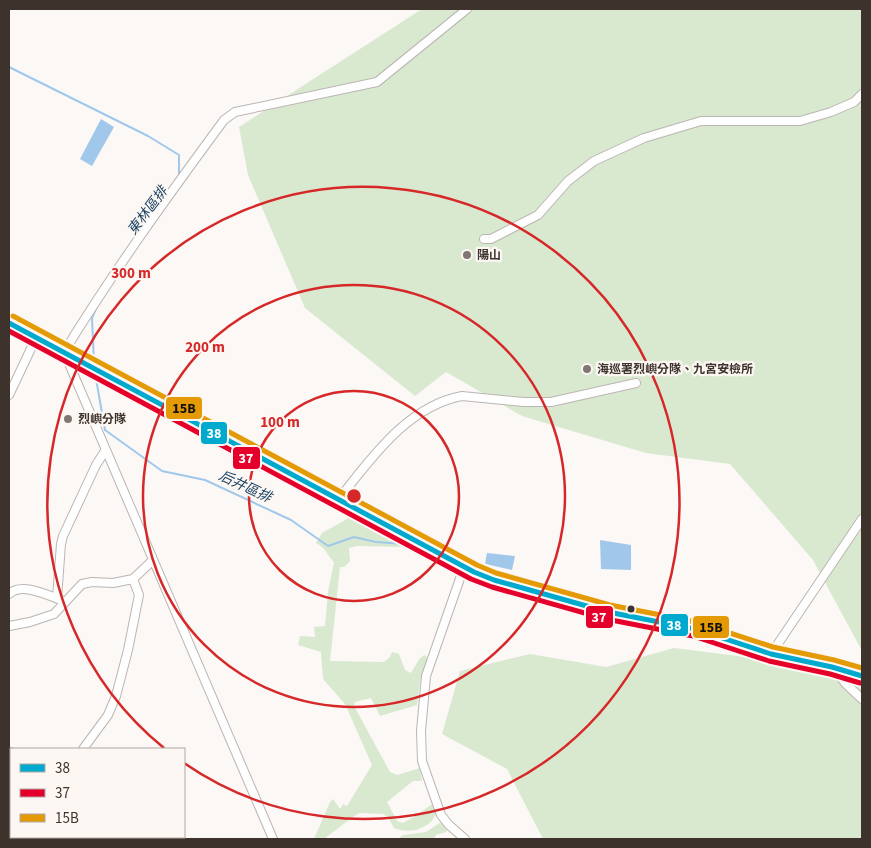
<svg xmlns="http://www.w3.org/2000/svg" width="871" height="848" viewBox="0 0 871 848" font-family="'Source Sans 3','Noto Sans TC',sans-serif">
	<style>
		.green { fill: #d9e9d0 }
		.water { fill: #a1c8eb }
		.lines { fill: none; stroke-linecap: round; stroke-linejoin: round }
		.stream { stroke: #a1c8eb; stroke-width: 2 }
		.minor-casing { stroke: #bcb5b2; stroke-width: 10 }
		.major-casing { stroke: #baacab; stroke-width: 12 }
		.minor { stroke: #fefefe; stroke-width: 8 }
		.major { stroke: #ede6e6; stroke-width: 10 }
		.bus-1-casing { stroke: #fdf7f4; stroke-width: 9 }
		.bus-2-casing { stroke: #fdf7f4; stroke-width: 9 }
		.bus-3-casing { stroke: #fdf7f4; stroke-width: 9 }
		.bus-1 { stroke: #00a9ce; stroke-width: 5 }
		.bus-2 { stroke: #e4002b; stroke-width: 5 }
		.bus-3 { stroke: #e49a04; stroke-width: 5 }
		.ring { fill: none; stroke: #d62828; stroke-width: 2.5 }
		.poi-dot { fill: #807773; stroke: #fdf7f4; stroke-width: 2 }
		.bus-dot { fill: #3d322c; stroke: #fdf7f4; stroke-width: 2 }
		.labels { text-anchor: middle; dominant-baseline: central; stroke-width: 4.5; stroke-linejoin: round; paint-order: stroke }
		.poi-label { font-size: 12px; font-weight: bold; fill: #3d322c; stroke: #fdf7f4; text-anchor: start }
		.water-label { font-size: 14px; font-style: italic; fill: #164062; stroke: #fdf7f4 }
		.centre { fill: #d62828; stroke: #fdf7f4; stroke-width: 2.5 }
		.ring-label { font-size: 15px; text-anchor: middle; font-weight: bold; fill: #d62828; stroke: #fdf7f4; stroke-width: 4.5; stroke-linejoin: round; paint-order: stroke }
		.line-badge { stroke: #fdf7f4; stroke-width: 2 }
		.badge-label { font-size: 14px; text-anchor: middle; font-weight: bold; fill: #fff }
		.pale-badge-label { font-size: 14px; text-anchor: middle; font-weight: bold; fill: #111 }
	</style>
	<rect width="100%" height="100%" fill="#fbf8f6"/>
	<!-- green -->
	<g class="green">
		<polygon points="422,9 862,9 862,651 813,560 730,464 646,453 522,416 446,372 415,396 305,308 248,175 239,127"/>
		<path d="M347 512 456 568V571L401 547 357 546 349 548 350 561 344 567H340L330 661 384 662 390 657 392 652 399 654 405 670 411 673 420 658 425 655 428 660 420 681 417 705 380 716 371 698 355 702 354 706 390 772 397 775 420 768 422 781H413L387 802 397 821 403 823 417 815 432 804 436 814C429 830 409 834 394 828L388 817 383 814 360 813 354 816 324 839H314L330 802 333 799 340 809 343 804 347 806 372 765 345 704 323 679 321 652 298 645 300 636 315 637 314 627 325 626 328 592 334 562C326 554 327 549 316 543L322 533 347 519Z"/>
		<polygon points="674,648 787,662 862,679 862,839 543,839 507,769 442,734 460,671 530,654 606,667"/>
		<polygon points="441,822 447,830 446,832 436,835 434,839 398,839 403,835 426,832"/>
	</g>
	<!-- water -->
	<g class="water">
		<polygon points="101,119 114,127 92,166 80,159"/>
		<polygon points="600,540 631,545 631,570 601,569"/>
		<polygon points="487,553 515,556 512,570 485,564"/>
	</g>
	<g class="lines">
		<!-- stream -->
		<g class="stream">
			<polyline points="9,67 148,136 179,155 179,175"/>
			<polyline points="94,363 92,318 98,304"/>
			<polyline points="95,373 105,430 162,471 205,480 291,520 328,546 354,537 376,542 404,544 421,549"/>
		</g>
		<defs>
			<g id="minor">
				<polyline points="484,239 491,239 538,215 568,181 594,161 644,138 701,121 800,121 831,112 854,102 862,94"/>
				<polyline points="9,395 36,338"/>
				<path d="M338 500C370 460 407 406 462 396L523 402H551L636 383"/>
				<polyline points="464,567 426,676 421,731 422,761 441,815 449,825 465,839"/>
				<path d="M9 594C22 582 47 595 61 600"/>
				<polyline points="57,598 61,544 63,536 96,465 105,451"/>
				<polyline points="9,626 30,622 54,614 82,584 92,582 113,583 133,579 152,561"/>
				<polyline points="771,654 862,519"/>
				<polyline points="833,668 846,684 862,699"/>
				<polyline points="83,749 108,715 116,696 128,650 139,595 133,579"/>
				<polyline points="9,752 11,752"/>
				<polyline points="47,839 48,837"/>
				<path d="M273 839 64 352C113 272 168 196 224 120L235 112 377 82 467 9"/>
			</g>
			<polyline id="major" points="9,323 474,572 494,580 608,612 695,629 771,654 832,667 862,676"/>
		</defs>
		<!-- minor casing -->
		<use href="#minor" class="minor-casing"/>
		<!-- major casing -->
		<use href="#major" class="major-casing"/>
		<!-- minor -->
		<use href="#minor" class="minor"/>
		<!-- major -->
		<use href="#major" class="major"/>
		<defs>
			<polyline id="bus-1" points="9,323 474,572 494,580 608,612 695,629 771,654 832,667 862,676"/>
			<polyline id="bus-2" points="9,331 471,579 492,587 606,619 693,636 769,661 830,674 860,683"/>
			<polyline id="bus-3" points="13,316 477,565 496,573 610,605 696,622 773,647 834,660 862,668"/>
		</defs>
		<!-- bus-1 casing -->
		<use href="#bus-1" class="bus-1-casing"/>
		<!-- bus-2 casing -->
		<use href="#bus-2" class="bus-2-casing"/>
		<!-- bus-3 casing -->
		<use href="#bus-3" class="bus-3-casing"/>
		<!-- bus-1 -->
		<use href="#bus-1" class="bus-1"/>
		<!-- bus-2 -->
		<use href="#bus-2" class="bus-2"/>
		<!-- bus-3 -->
		<use href="#bus-3" class="bus-3"/>
	</g>
	<!-- distance rings -->
	<g class="ring">
		<circle cx="354" cy="496" r="105"/>
		<circle cx="354" cy="496" r="211"/>
		<path d="M164 748A316 316 0 1 1 184 763"/>
	</g>
	<!-- markers -->
	<g class="poi-dot">
		<circle cx="467" cy="255" r="5"/>
		<circle cx="587" cy="369" r="5"/>
		<circle cx="68" cy="419" r="5"/>
	</g>
	<circle class="bus-dot" cx="631" cy="609" r="4.5"/>
	<g class="labels">
		<!-- poi labels -->
		<g class="poi-label">
			<text x="477" y="255">陽山</text>
			<text x="597" y="369">海巡署烈嶼分隊、九宮安檢所</text>
			<text x="78" y="419">烈嶼分隊</text>
		</g>
		<!-- water labels -->
		<g class="water-label">
			<text transform="translate(148 211) rotate(-53)">東林區排</text>
			<text transform="translate(245 487) rotate(25)">后井區排</text>
		</g>
	</g>
	<circle cx="354" cy="496" r="8" class="centre"/>
	<g class="ring-label">
		<text x="131" y="278">300 m</text>
		<text x="205" y="352">200 m</text>
		<text x="280" y="427">100 m</text>
	</g>
	<g class="line-badge">
		<rect x="165" y="396" width="38" height="24" rx="5" fill="#e49a04"/>
		<rect x="200" y="421" width="28" height="24" rx="5" fill="#00a9ce"/>
		<rect x="232" y="446" width="29" height="24" rx="5" fill="#e4002b"/>
		<rect x="585" y="605" width="29" height="24" rx="5" fill="#e4002b"/>
		<rect x="660" y="613" width="29" height="24" rx="5" fill="#00a9ce"/>
		<rect x="692" y="615" width="38" height="24" rx="5" fill="#e49a04"/>
	</g>
	<g class="badge-label">
		<text x="214" y="438">38</text>
		<text x="246" y="463">37</text>
		<text x="599" y="622">37</text>
		<text x="674" y="630">38</text>
	</g>
	<g class="pale-badge-label">
		<text x="184" y="413">15B</text>
		<text x="711" y="632">15B</text>
	</g>
	<!-- border -->
	<rect width="871" height="848" fill="none" stroke="#3d322c" stroke-width="20"/>
	<!-- legend -->
	<rect x="10" y="748" width="175" height="90" fill="#fdf7f4" stroke="#b0a8a4"/>
	<rect x="20" y="764" width="25" height="8" fill="#00a9ce" stroke="#b0a8a4"/>
	<text x="55" y="773" font-size="15" fill="#3d322c">38</text>
	<rect x="20" y="789" width="25" height="8" fill="#e4002b" stroke="#b0a8a4"/>
	<text x="55" y="798" font-size="15" fill="#3d322c">37</text>
	<rect x="20" y="814" width="25" height="8" fill="#e49a04" stroke="#b0a8a4"/>
	<text x="55" y="823" font-size="15" fill="#3d322c">15B</text>
</svg>
